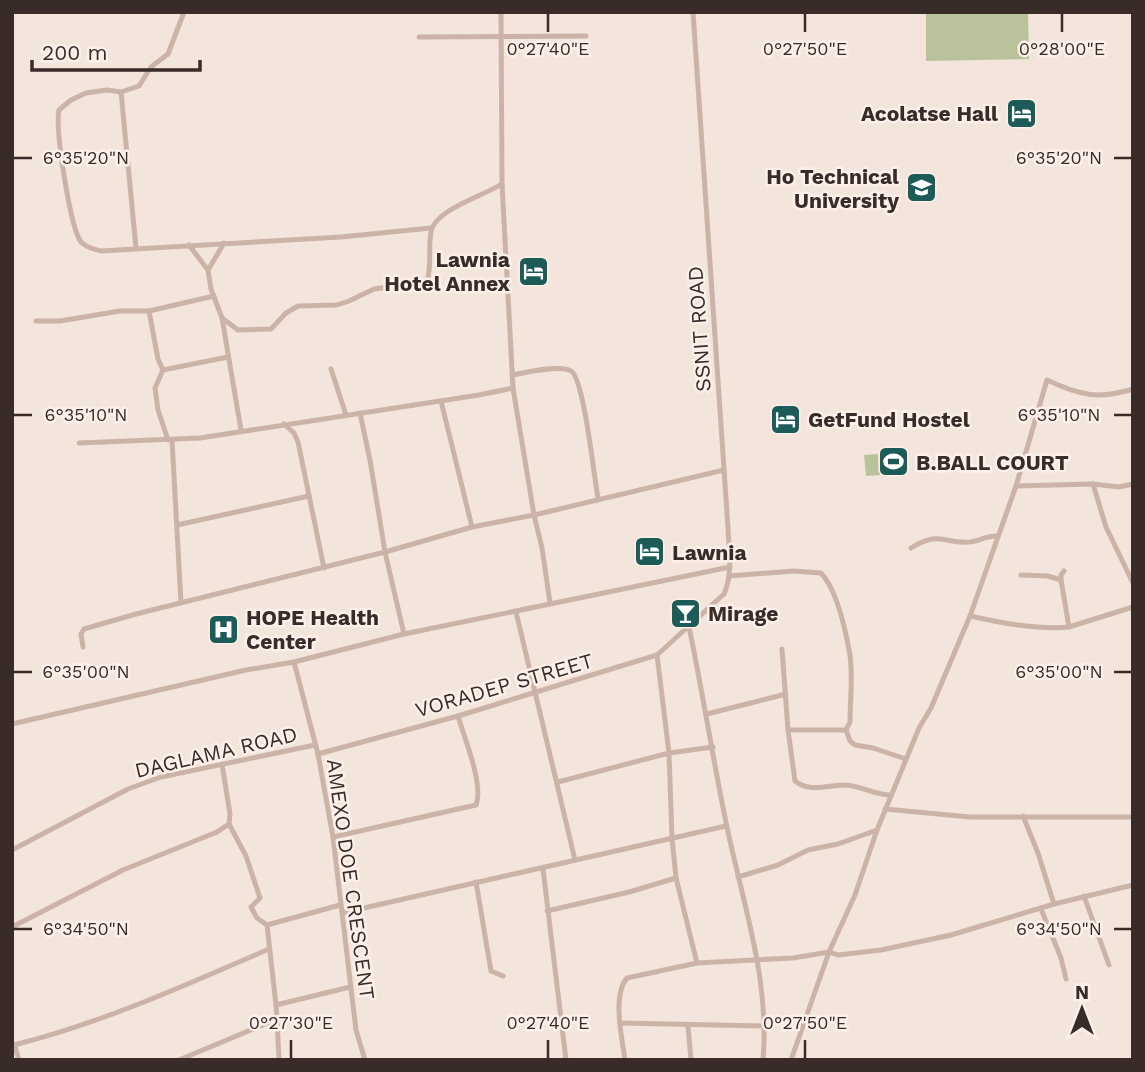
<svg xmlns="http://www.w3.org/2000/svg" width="1145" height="1072" viewBox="0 0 1145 1072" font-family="'Work Sans',sans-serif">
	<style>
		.green { fill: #bac29b }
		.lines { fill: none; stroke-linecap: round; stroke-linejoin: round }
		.minor { stroke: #cbb4a7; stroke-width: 5 }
		.ticks { fill: none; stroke: #382b28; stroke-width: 2.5 }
		.labels { text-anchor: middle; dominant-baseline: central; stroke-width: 5; stroke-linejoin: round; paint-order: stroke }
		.poi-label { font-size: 21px; font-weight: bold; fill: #382b28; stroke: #faf0e9; text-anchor: start }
		.street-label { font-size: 21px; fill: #382b28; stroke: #faf0e9 }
		.ticks-label { font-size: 18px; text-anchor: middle; fill: #382b28; stroke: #faf0e9; stroke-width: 5; stroke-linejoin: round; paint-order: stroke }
	</style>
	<rect width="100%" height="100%" fill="#f3e5dc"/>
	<!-- green -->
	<g class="green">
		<polygon points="926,12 1028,12 1029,59 926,61"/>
		<polygon points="898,449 901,474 887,475 884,451"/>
		<polygon points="878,454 880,475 866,476 864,455"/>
	</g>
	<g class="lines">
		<!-- minor -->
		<g class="minor">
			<path d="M184 12 168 54 151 67 139 86 121 92 107 90 86 93 71 100 59 110C55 129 70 227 81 242 87 248 94 249 101 251L341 237 431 228"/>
			<polyline points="501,12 502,184 513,388 534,515 542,548 550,603"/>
			<polyline points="419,37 586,36"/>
			<polyline points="121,92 136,248"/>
			<polyline points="224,243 208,270 211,289 222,318 241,430"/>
			<polyline points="189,245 208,270"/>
			<polyline points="149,311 158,359 163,370"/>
			<path d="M222 318 238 330 271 329 286 313 298 306 337 305 349 301 374 289 427 282C432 265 428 248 431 232 434 210 483 196 502 184"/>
			<polyline points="36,321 60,321 120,311 149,311 214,296"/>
			<polyline points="331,369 346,415"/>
			<path d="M512 375C525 373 561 364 571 371 584 378 594 478 598 498"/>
			<polyline points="441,401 472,527"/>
			<polyline points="284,424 294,433 298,442 324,568"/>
			<polyline points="168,440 158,410 155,388 163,370 228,357"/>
			<polyline points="172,440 181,603"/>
			<polyline points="79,443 200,438 479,395 513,388"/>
			<polyline points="1093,484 1106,527 1133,583"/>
			<polyline points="1016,486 1093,484 1119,487 1133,484"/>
			<polyline points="177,525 309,496"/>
			<path d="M911 548C940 530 943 544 970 542 980 541 988 535 998 536"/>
			<polyline points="1064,571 1061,575 1061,580 1069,627"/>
			<polyline points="1021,575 1048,576 1061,580"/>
			<path d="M729 576 794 571 821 573C837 590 846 632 850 655 853 677 850 700 850 722L846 730"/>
			<polyline points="516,612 575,860"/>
			<path d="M970 616C1002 623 1036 630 1069 627L1133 607"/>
			<path d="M689 627C703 693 713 761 727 827 743 904 770 980 763 1060"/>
			<polyline points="404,634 385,552 472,527 534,515 724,470"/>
			<polyline points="83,647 81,634 84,629 136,614 385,552 370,460 360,413"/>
			<path d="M782 649 788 730 795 781C810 793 828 785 846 785 861 786 875 795 891 795"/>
			<polyline points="657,655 669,753 672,838 676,878 697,963"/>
			<polyline points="294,662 318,754 333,837 356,1030 365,1060"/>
			<polyline points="707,714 786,694"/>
			<polyline points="12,724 246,670 294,662 404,634 730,567"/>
			<polyline points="788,730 846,730 850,741 855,745 873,748 906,759"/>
			<path d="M318 754 458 716 657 655 724 594C733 574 729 550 728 528L693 12"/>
			<polyline points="222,764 230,814 229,824 246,856 260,898 251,907 257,918 267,925 276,1005 350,987"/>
			<polyline points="558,782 669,753 713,747"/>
			<polyline points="885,809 970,817 1133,817"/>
			<polyline points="1023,816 1038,853 1054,904"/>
			<path d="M333 837 476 805C484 785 464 737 458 716"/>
			<polyline points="12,850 128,789 161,777 315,745"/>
			<polyline points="543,869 566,1060"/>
			<polyline points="738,877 778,865 808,850 838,844 877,830"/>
			<polyline points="476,882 491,971 503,976"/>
			<polyline points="1084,896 1109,965"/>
			<polyline points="1041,909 1061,958 1066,979"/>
			<polyline points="547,911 629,892 676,878"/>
			<polyline points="342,913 726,826"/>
			<polyline points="267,925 340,905"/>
			<polyline points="12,927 123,870 217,832 229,824"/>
			<polyline points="277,1019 279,1060"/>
			<polyline points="620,1023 765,1026"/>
			<polyline points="688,1026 691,1060"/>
			<polyline points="14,1044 19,1060"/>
			<path d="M14 1045C102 1023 186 985 269 949"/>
			<polyline points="179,1060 277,1019 276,1005"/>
			<path d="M625 1060C622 1038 612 995 627 978L697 963 793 958 829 952 838 955 881 950 951 935 1054 904 1133 885"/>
			<path d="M791 1060 829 952 855 895 877 830 919 728 931 708 970 616 1016 486 1047 380C1079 395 1098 400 1133 389"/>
		</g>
	</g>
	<!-- ticks -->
	<path class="ticks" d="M548 14V32M805 14V32M1062 14V32M14 158H32M1114 158H1131M14 415H32M1114 415H1131M14 672H32M1114 672H1131M14 929H32M1114 929H1131M291 1040V1058M548 1040V1058M805 1040V1058"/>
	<!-- icons -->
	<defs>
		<symbol id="hotel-square" viewBox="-11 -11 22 22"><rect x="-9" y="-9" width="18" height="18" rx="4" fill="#1c5b57" stroke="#faf0e9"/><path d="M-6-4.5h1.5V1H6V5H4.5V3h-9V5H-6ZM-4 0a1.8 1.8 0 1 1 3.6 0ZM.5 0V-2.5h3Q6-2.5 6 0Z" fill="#fff"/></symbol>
		<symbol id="school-square" viewBox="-11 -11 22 22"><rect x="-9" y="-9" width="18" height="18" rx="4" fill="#1c5b57" stroke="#faf0e9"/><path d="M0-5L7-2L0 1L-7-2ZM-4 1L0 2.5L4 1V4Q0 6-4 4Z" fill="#fff"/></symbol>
		<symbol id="stadium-square" viewBox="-11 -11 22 22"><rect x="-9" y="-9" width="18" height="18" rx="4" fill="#1c5b57" stroke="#faf0e9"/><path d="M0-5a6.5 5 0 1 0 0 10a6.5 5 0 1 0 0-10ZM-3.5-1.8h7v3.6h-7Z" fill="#fff"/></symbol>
		<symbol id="bar-square" viewBox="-11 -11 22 22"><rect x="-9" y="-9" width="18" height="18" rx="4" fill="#1c5b57" stroke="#faf0e9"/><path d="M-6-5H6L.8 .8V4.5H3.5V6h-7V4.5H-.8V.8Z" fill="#fff"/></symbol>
		<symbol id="hospital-square" viewBox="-11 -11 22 22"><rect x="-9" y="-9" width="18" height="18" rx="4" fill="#1c5b57" stroke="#faf0e9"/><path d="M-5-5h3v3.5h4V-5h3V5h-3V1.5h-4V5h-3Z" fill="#fff"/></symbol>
	</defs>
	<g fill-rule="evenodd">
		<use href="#hotel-square" x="1004" y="96" width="35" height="35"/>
		<use href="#school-square" x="904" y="170" width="35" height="35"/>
		<use href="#hotel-square" x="516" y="254" width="35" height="35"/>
		<use href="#hotel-square" x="768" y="402" width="35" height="35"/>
		<use href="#stadium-square" x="876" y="444" width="35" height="35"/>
		<use href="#hotel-square" x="632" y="534" width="35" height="35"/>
		<use href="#bar-square" x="668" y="596" width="35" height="35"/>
		<use href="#hospital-square" x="206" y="612" width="35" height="35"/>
	</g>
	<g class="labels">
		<!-- poi labels -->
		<g class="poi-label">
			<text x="998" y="113" text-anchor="end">Acolatse Hall</text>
			<text x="899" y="176" text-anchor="end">Ho Technical<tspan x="899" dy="24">University</tspan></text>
			<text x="510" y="259" text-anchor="end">Lawnia<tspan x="510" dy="24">Hotel Annex</tspan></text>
			<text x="808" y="419">GetFund Hostel</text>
			<text x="916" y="462">B.BALL COURT</text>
			<text x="672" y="552">Lawnia</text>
			<text x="708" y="613">Mirage</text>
			<text x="246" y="617">HOPE Health<tspan x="246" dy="24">Center</tspan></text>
		</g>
		<!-- street labels -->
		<g class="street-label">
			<text transform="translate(699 329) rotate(-94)">SSNIT ROAD</text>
			<text transform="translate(504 685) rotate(-16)">VORADEP STREET</text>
			<text transform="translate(216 752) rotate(-13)">DAGLAMA ROAD</text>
			<text transform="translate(351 879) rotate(82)">AMEXO DOE CRESCENT</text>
		</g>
	</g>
	<g class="ticks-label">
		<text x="548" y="55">0°27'40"E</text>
		<text x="805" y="55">0°27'50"E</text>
		<text x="1062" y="55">0°28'00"E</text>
		<text x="86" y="164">6°35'20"N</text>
		<text x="1059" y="164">6°35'20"N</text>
		<text x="86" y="421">6°35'10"N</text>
		<text x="1059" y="421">6°35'10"N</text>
		<text x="86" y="678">6°35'00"N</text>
		<text x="1059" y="678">6°35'00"N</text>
		<text x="86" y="935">6°34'50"N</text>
		<text x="1059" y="935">6°34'50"N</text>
		<text x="291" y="1029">0°27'30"E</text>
		<text x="548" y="1029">0°27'40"E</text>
		<text x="805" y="1029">0°27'50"E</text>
	</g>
	<!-- border -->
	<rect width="1145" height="1072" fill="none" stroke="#382b28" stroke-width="28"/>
	<!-- north arrow -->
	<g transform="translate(1082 1009)" stroke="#faf0e9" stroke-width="5" paint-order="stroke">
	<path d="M0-5L12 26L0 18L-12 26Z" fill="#382b28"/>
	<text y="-10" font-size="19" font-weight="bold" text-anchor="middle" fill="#382b28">N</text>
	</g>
	<!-- scale -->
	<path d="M32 60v10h168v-10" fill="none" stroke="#382b28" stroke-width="3.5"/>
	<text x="42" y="60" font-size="21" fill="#382b28" stroke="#faf0e9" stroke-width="5" paint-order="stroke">200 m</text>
</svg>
